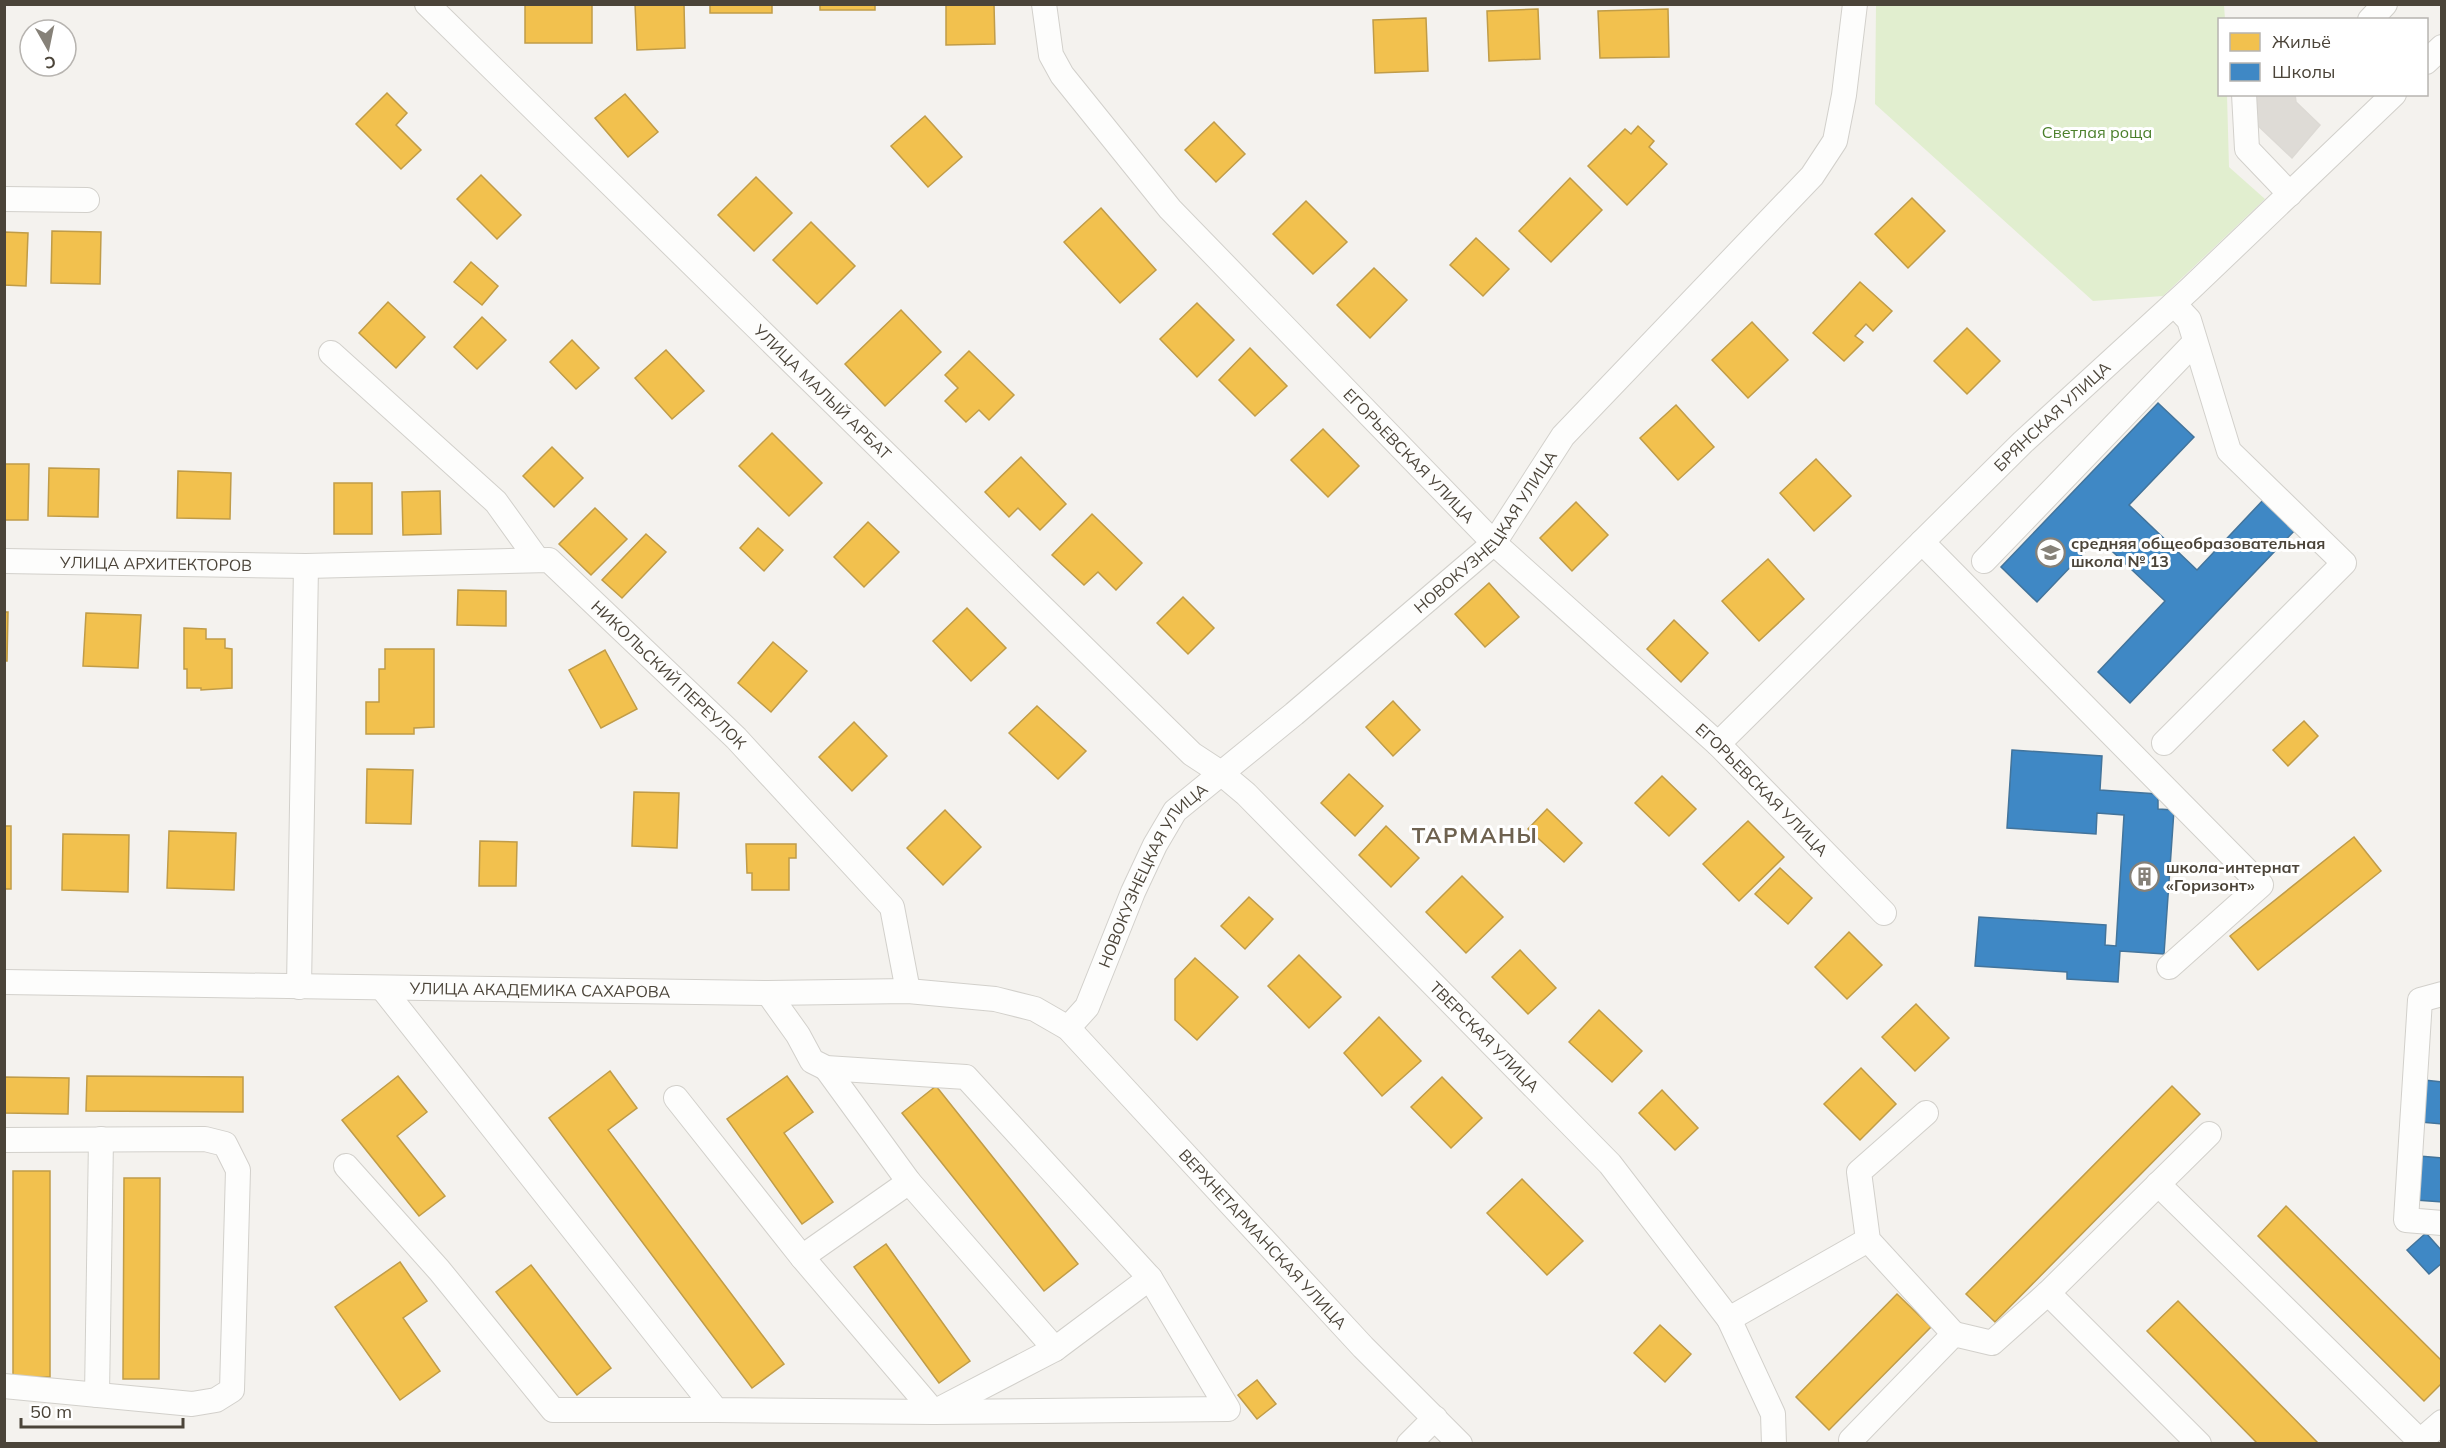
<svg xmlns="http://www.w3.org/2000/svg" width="2446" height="1448" viewBox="0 0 2446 1448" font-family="Mulish,sans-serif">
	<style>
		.green { fill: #e1eecf }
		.homes { fill: #f2c14e; stroke: #c09c48; stroke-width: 1.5 }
		.schools { fill: #3f88c5; stroke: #43749b; stroke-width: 1.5 }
		.building { fill: #dedbd6; stroke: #dcd9d4; stroke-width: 1.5 }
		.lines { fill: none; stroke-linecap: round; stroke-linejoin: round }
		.minor-casing { stroke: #d2d0cb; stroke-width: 26 }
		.minor { stroke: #fdfdfc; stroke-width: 24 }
		.labels { text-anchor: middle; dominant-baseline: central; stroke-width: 6; stroke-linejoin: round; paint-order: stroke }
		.park-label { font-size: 16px; fill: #4a7f2a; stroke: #fff }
		.street-label { font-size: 16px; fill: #4b4439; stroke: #fff }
		.poi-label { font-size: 16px; font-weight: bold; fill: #4b4439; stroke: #fff; text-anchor: start }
		.district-label { font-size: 22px; font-weight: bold; letter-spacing: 1.5px; fill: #6e6250; stroke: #fff }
	</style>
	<rect width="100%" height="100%" fill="#f4f2ee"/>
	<!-- green -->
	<polygon class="green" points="1876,5 2224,5 2225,19 2220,20 2220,94 2227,95 2229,167 2265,199 2163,296 2093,301 1875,104"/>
	<!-- homes -->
	<g class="homes">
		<rect x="525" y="4" width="67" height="39"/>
		<polygon points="635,4 684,4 685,48 637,50"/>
		<rect x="710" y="4" width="62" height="9"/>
		<rect x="820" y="4" width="55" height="6"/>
		<polygon points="946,4 994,4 995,44 946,45"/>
		<polygon points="1538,9 1540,59 1489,61 1487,11"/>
		<polygon points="1668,9 1669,57 1600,58 1598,11"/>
		<polygon points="1426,18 1428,71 1375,73 1373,20"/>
		<polygon points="387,93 407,113 396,125 421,150 401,169 356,124"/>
		<polygon points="625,94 658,132 628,157 595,118"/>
		<polygon points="925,116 962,157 928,187 891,146"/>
		<polygon points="1214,122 1245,154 1216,182 1185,150"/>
		<polygon points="1638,126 1654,141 1649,147 1667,164 1627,205 1588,166 1625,129 1631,134"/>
		<polygon points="481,175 521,215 497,239 457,199"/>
		<polygon points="756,177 792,213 754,251 718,215"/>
		<polygon points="1570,178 1602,210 1551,262 1519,231"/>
		<polygon points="1912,198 1945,231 1908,268 1875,234"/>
		<polygon points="1306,201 1347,242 1313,274 1273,234"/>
		<polygon points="1101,208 1156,270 1120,303 1064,242"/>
		<polygon points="811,222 855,266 817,304 773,260"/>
		<polygon points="52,231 101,232 100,284 51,283"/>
		<polygon points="4,232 28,233 26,286 4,285"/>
		<polygon points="1476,238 1509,269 1483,296 1450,265"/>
		<polygon points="471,262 498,286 482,305 454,282"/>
		<polygon points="1374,268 1407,300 1370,338 1337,305"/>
		<polygon points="1860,282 1892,311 1873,331 1866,324 1855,336 1863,342 1844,361 1813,333"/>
		<polygon points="388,302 425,337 396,368 359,333"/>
		<polygon points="1197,303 1234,340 1197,377 1160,339"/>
		<polygon points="901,310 941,352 885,406 845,364"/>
		<polygon points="482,317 506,340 477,369 454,347"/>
		<polygon points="1752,322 1788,360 1748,398 1712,360"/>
		<polygon points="1967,328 2000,361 1967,394 1934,361"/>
		<polygon points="572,340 599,368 576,389 550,362"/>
		<polygon points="1250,348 1287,386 1255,416 1219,380"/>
		<polygon points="666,350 704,391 672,419 635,378"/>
		<polygon points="969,351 1014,395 989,420 979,410 966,422 945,401 958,388 945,375"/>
		<polygon points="1676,405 1714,447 1678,480 1640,438"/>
		<polygon points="1323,429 1359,466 1328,497 1291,460"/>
		<polygon points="772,433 822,483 789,516 739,466"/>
		<polygon points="552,447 583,478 554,507 523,476"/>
		<polygon points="1021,457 1066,504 1040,530 1018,508 1009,517 985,492"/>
		<polygon points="1816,459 1851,496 1814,531 1780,493"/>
		<polygon points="4,464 29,464 28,520 4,520"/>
		<polygon points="49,468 99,469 98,517 48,516"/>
		<polygon points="178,471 231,473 230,519 177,518"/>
		<rect x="334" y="483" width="38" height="51"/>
		<polygon points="440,491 441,534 403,535 402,492"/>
		<polygon points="1576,502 1608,535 1572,571 1540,538"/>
		<polygon points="595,508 627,539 591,575 559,544"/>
		<polygon points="1092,514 1142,563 1116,590 1098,572 1084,585 1052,555"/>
		<polygon points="868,522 899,552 864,587 834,557"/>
		<polygon points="758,528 783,550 764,571 740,548"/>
		<polygon points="646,534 666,552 622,598 602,580"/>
		<polygon points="1768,559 1804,599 1759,641 1722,601"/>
		<polygon points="1489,583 1519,617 1485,647 1455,614"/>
		<polygon points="458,590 506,591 506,626 457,625"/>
		<polygon points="1183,597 1214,628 1188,654 1157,623"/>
		<polygon points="967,608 1006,648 971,681 933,641"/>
		<polygon points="4,612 8,612 7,661 4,661"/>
		<polygon points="86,613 141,615 138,668 83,666"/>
		<polygon points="1674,620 1708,653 1681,682 1647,649"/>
		<polygon points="184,628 206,629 206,639 225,639 225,648 232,649 232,688 201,690 201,688 187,688 187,669 184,669"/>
		<polygon points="773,642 807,671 771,712 738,683"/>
		<polygon points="385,649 434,649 434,727 414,728 414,734 366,734 366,702 379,702 379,669 385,669"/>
		<polygon points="605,650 637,709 601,728 569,670"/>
		<polygon points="1393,701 1420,730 1393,756 1366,727"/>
		<polygon points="1037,706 1086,751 1058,779 1009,733"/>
		<polygon points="2304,721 2318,736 2288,766 2273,750"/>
		<polygon points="854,722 887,756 852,791 819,757"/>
		<polygon points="367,769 413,770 411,824 366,823"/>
		<polygon points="1349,774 1383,806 1355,836 1321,803"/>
		<polygon points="1662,776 1696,809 1669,836 1635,803"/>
		<polygon points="634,792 679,793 677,848 632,846"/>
		<polygon points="1547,809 1582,843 1564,862 1528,829"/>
		<polygon points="945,810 981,847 943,885 907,848"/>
		<polygon points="1748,821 1784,857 1739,901 1703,864"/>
		<rect x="4" y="826" width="7" height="63"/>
		<polygon points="1386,826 1419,858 1391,887 1359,855"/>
		<polygon points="169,831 236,833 234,890 167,888"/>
		<polygon points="63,834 129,835 128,892 62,890"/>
		<polygon points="2354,837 2381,871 2258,970 2230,936"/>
		<polygon points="480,841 517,842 516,886 479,886"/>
		<polygon points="746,844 796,844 796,858 789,858 789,890 752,890 752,873 747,873"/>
		<polygon points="1780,868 1812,898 1788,924 1755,894"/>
		<polygon points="1462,876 1503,917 1466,953 1426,912"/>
		<polygon points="1249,897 1273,919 1245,949 1221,926"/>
		<polygon points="1849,932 1882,965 1847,999 1815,967"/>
		<polygon points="1520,950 1556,988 1528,1014 1492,977"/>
		<polygon points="1299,955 1341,997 1309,1028 1268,986"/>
		<polygon points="1195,958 1238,997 1197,1040 1175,1020 1175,979"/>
		<polygon points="1916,1004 1949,1038 1915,1071 1882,1037"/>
		<polygon points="1599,1010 1642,1051 1612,1082 1569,1042"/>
		<polygon points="1379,1017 1421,1061 1382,1096 1344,1053"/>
		<polygon points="1861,1068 1896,1104 1860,1140 1824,1104"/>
		<polygon points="610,1071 637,1108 608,1130 784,1364 752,1388 549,1118"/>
		<polygon points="87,1076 243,1077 243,1112 86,1111"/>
		<polygon points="398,1076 427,1112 397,1136 445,1196 419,1216 342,1120"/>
		<polygon points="787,1076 813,1112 784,1133 833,1202 802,1224 727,1119"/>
		<polygon points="4,1077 69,1078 68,1114 4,1113"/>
		<polygon points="1442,1077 1482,1118 1451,1148 1411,1107"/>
		<polygon points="936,1086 1078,1264 1044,1291 902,1113"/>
		<polygon points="2172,1086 2200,1114 1995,1322 1966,1294"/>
		<polygon points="1662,1090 1698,1128 1675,1150 1639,1113"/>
		<rect x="13" y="1171" width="37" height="206"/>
		<polygon points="124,1178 160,1178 159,1379 123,1379"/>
		<polygon points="1522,1179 1583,1241 1547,1275 1487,1213"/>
		<polygon points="2286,1206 2442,1361 2442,1383 2424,1401 2258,1236"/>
		<polygon points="886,1244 970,1361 939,1383 854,1267"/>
		<polygon points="400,1262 427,1301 403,1318 440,1371 400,1400 335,1307"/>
		<polygon points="531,1265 611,1368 577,1395 496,1292"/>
		<polygon points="1897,1294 1931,1327 1829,1430 1796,1397"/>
		<polygon points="2178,1301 2319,1444 2258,1444 2147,1331"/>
		<polygon points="1660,1325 1691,1354 1665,1382 1634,1353"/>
		<polygon points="1257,1380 1276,1404 1257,1419 1238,1395"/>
	</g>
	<!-- schools -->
	<g class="schools">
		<polygon points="2158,403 2194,437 2129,505 2197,570 2265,498 2297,528 2130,703 2098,672 2165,601 2098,538 2037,602 2001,567"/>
		<polygon points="2012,750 2102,756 2100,790 2158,794 2158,809 2174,810 2164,954 2120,951 2118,982 2067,979 2067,972 1975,966 1979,917 2106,925 2105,945 2116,946 2124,815 2097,813 2096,834 2007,828"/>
		<polygon points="2424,1080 2442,1082 2442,1124 2421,1122"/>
		<polygon points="2419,1156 2442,1158 2442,1202 2416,1200"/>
		<polygon points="2426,1233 2442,1251 2442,1263 2429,1274 2407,1250"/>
	</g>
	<!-- building -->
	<polygon class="building" points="2252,94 2295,94 2296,102 2320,125 2292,158 2255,123"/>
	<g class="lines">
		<defs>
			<g id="minor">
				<path id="s1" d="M427 4 1192 754 1221 773 1246 794 1610 1164 1729 1319 1773 1414 1774 1444"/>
				<path id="s2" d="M1044 4 1051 55 1062 75 1170 209 1494 543 1718 744 1884 913"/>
				<polyline points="2370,20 2385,4"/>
				<polyline points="2426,62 2442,47"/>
				<polyline points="2244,94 2247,149 2290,194"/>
				<polyline points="4,199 87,200"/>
				<polyline points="331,353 496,502 537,559"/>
				<polyline points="1922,542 2261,885 2169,967"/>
				<path id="s3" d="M4 561 306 566 549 560 736 738 892 907 908 991"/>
				<polyline points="1984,561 2195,342"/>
				<polyline points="2164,743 2344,563 2229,451 2189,320 2174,304"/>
				<path id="s4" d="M1718 744 2023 442 2190 289 2394 94"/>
				<path id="s5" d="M4 982 768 993 908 991 995 999 1035 1009 1068 1028 1363 1347 1460 1444"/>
				<polyline points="299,987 306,566"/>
				<polyline points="383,989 716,1410 934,1412 1228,1409 1150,1278 966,1077 826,1068 812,1061 798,1035 768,993"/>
				<polyline points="2442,994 2420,1000 2406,1220 2442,1223"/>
				<path id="s6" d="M1068 1028 1087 1007 1133 892 1155 845 1175 811 1294 714 1494 543 1563 436 1812 176 1835 141 1844 95 1855 4"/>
				<polyline points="826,1068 909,1182 1055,1349"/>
				<polyline points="676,1098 802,1257 909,1182"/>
				<polyline points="1926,1113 1859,1172 1868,1240 1954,1334"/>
				<polyline points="4,1140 205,1139 225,1144 238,1170 232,1390 216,1400 192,1404 4,1386"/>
				<polyline points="346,1166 439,1270 553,1410 716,1410"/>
				<polyline points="2158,1184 2420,1441 2420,1444"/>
				<polyline points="802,1257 934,1412 1055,1349 1150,1278"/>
				<polyline points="2048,1293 2199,1444"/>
				<polyline points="1729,1319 1868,1240"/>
				<polyline points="97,1395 101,1139"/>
				<polyline points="1851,1440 1954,1334 1992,1343 2048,1293 2209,1134"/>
				<polyline points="2420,1441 2442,1422"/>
				<polyline points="1409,1444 1435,1418"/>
			</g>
		</defs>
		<!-- minor casing -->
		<use href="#minor" class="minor-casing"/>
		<!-- minor -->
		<use href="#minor" class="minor"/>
	</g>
	<!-- icons -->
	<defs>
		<symbol id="school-ring" viewBox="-11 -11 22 22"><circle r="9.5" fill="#fff" stroke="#868178" stroke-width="1.5"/><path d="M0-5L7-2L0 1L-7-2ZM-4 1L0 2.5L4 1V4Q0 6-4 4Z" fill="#868178"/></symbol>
		<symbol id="building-ring" viewBox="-11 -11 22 22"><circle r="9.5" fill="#fff" stroke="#868178" stroke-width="1.5"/><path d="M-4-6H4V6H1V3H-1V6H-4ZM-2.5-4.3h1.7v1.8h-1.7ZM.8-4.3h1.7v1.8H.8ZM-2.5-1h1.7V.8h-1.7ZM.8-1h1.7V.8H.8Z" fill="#868178"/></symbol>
	</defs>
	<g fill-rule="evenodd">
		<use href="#school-ring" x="2034" y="536" width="33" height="33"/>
		<use href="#building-ring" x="2128" y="860" width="33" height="33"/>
	</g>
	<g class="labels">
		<!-- park labels -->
		<g class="park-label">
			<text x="2097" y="132">Светлая роща</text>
		</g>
		<!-- street labels -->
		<g class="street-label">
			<text stroke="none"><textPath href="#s1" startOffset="554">УЛИЦА МАЛЫЙ АРБАТ</textPath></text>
			<text stroke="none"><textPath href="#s4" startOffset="468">БРЯНСКАЯ УЛИЦА</textPath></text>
			<text stroke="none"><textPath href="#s2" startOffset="590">ЕГОРЬЕВСКАЯ УЛИЦА</textPath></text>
			<text stroke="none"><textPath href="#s6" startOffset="663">НОВОКУЗНЕЦКАЯ УЛИЦА</textPath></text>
			<text stroke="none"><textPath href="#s3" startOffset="152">УЛИЦА АРХИТЕКТОРОВ</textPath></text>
			<text stroke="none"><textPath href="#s3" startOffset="711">НИКОЛЬСКИЙ ПЕРЕУЛОК</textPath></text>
			<text stroke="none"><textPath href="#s2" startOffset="1076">ЕГОРЬЕВСКАЯ УЛИЦА</textPath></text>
			<text stroke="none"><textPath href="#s6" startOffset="177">НОВОКУЗНЕЦКАЯ УЛИЦА</textPath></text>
			<text stroke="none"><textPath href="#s5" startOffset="536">УЛИЦА АКАДЕМИКА САХАРОВА</textPath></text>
			<text stroke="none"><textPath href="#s1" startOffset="1479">ТВЕРСКАЯ УЛИЦА</textPath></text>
			<text stroke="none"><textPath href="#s5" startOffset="1358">ВЕРХНЕТАРМАНСКАЯ УЛИЦА</textPath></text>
		</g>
		<!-- poi labels -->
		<g class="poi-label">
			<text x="2071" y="543">средняя общеобразовательная<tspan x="2071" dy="18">школа № 13</tspan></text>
			<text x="2166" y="867">школа-интернат<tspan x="2166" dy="18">«Горизонт»</tspan></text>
		</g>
		<!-- district labels -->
		<g class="district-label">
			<text x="1475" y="835">ТАРМАНЫ</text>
		</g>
	</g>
	<!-- border -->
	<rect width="2446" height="1448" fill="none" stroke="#4b4439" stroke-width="12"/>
	<!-- legend -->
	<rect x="2218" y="18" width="210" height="78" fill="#ffffff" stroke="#b7b4b0" stroke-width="1.5"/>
	<rect x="2230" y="33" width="30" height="18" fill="#f2c14e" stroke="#b7b4b0" stroke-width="1.5"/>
	<text x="2272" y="48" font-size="18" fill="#4b4439">Жильё</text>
	<rect x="2230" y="63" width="30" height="18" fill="#3f88c5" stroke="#b7b4b0" stroke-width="1.5"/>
	<text x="2272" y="78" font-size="18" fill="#4b4439">Школы</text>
	<!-- north arrow -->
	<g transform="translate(48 48) rotate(171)"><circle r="28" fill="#ffffff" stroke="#b7b4b0" stroke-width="1.5"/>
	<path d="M0-4.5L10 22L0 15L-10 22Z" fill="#868178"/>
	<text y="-9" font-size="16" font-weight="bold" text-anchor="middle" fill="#4b4439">С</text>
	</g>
	<!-- scale -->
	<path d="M21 1418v9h162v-9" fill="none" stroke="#4b4439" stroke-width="3"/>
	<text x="30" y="1418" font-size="18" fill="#4b4439" stroke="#ffffff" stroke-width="4.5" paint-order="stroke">50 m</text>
</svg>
